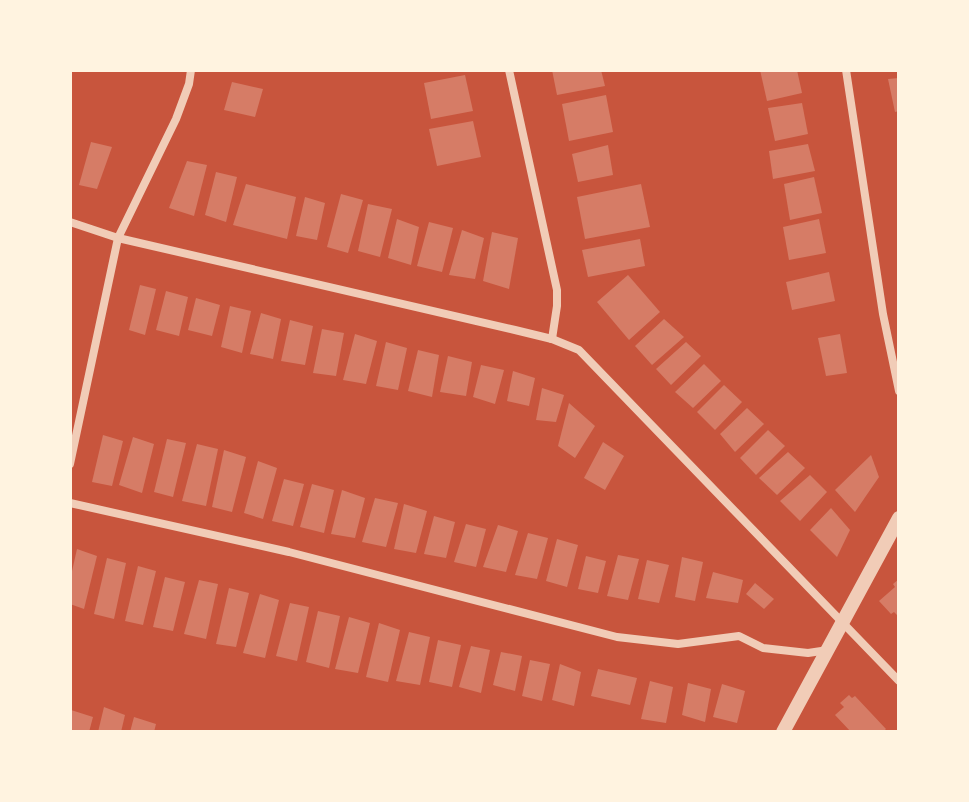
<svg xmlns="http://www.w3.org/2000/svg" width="969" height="802" viewBox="0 0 969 802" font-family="Karla,sans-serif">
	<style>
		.building { fill: #d67c66 }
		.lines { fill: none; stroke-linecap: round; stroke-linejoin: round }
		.minor { stroke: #f1ccb7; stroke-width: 8 }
		.tertiary { stroke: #f1ccb7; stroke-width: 14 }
	</style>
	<rect width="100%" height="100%" fill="#c8553d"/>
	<!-- building -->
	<g class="building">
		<polygon points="552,70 601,70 605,86 557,95"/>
		<polygon points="760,70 797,70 802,93 767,101"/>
		<polygon points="465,75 473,111 431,119 424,83"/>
		<polygon points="899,78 899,111 895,112 888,79"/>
		<polygon points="232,82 263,89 255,117 224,110"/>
		<polygon points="606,95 613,132 569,141 562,104"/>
		<polygon points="802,103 808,134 775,141 768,108"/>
		<polygon points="473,121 481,157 437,166 429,129"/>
		<polygon points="91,142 112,147 97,189 79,185"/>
		<polygon points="808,144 815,171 773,179 769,151"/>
		<polygon points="608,145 613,175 578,182 572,154"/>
		<polygon points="187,161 207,165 194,216 169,208"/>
		<polygon points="216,172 237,177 226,222 205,215"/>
		<polygon points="814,177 822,213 790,220 784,184"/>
		<polygon points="246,184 296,197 287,239 233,225"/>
		<polygon points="641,184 650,227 585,239 577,197"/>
		<polygon points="341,194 363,200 348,253 327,247"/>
		<polygon points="305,197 325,203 317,240 296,236"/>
		<polygon points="368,204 392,209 380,257 358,251"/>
		<polygon points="397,219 419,227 411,265 388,258"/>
		<polygon points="819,219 826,253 789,260 783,227"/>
		<polygon points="429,222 453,228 442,272 417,266"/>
		<polygon points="462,230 484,238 475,279 449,275"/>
		<polygon points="492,232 518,238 509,289 483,281"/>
		<polygon points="640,239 645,266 588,277 582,250"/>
		<polygon points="829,272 835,301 792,310 786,282"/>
		<polygon points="628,275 660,312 629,340 597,302"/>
		<polygon points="140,285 156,289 145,335 129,330"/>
		<polygon points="166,291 188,297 179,336 156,330"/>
		<polygon points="196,298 220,305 212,336 188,330"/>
		<polygon points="230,306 251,311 242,353 221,347"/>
		<polygon points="261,313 281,319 273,359 250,354"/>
		<polygon points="664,319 684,337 652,365 635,346"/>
		<polygon points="290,320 313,326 305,365 281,361"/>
		<polygon points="322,329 344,333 336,376 313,373"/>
		<polygon points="355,334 377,341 366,384 343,380"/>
		<polygon points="840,334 847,373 826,376 818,338"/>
		<polygon points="386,342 407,348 398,390 376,386"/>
		<polygon points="686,342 701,356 671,385 656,369"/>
		<polygon points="418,350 439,355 432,397 408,391"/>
		<polygon points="448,356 472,362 466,396 440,392"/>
		<polygon points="704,364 721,381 693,408 675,392"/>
		<polygon points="481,365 504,370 495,404 473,397"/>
		<polygon points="513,371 535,378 529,406 507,401"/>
		<polygon points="724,385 742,402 715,430 697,412"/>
		<polygon points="542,388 564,395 556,422 536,420"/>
		<polygon points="569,403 595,426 575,458 558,446"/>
		<polygon points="747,408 764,424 735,452 720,434"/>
		<polygon points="768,430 785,446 756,475 740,458"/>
		<polygon points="103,435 123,441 112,486 92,482"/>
		<polygon points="133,437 154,444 142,493 119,485"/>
		<polygon points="167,439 186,443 173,497 154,492"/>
		<polygon points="603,442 624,456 605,490 584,478"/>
		<polygon points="197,444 218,449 206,506 182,501"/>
		<polygon points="224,450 246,457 232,512 212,507"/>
		<polygon points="788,452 805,468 777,495 759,478"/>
		<polygon points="871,455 879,477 855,512 835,490"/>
		<polygon points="258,461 277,468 263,519 244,513"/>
		<polygon points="810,475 827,492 800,521 780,501"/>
		<polygon points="284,479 304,484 293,526 272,521"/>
		<polygon points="312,484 334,490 324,533 300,527"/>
		<polygon points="342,490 365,498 355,538 331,534"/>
		<polygon points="375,498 398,503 386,547 362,542"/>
		<polygon points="404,504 427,511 416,553 394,549"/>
		<polygon points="831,508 850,530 837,557 810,530"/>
		<polygon points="434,516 455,522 446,558 424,554"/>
		<polygon points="466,524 486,529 476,567 454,562"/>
		<polygon points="498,525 518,531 506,572 483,567"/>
		<polygon points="528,533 548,538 537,579 515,575"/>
		<polygon points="557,539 578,545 567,587 546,581"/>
		<polygon points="77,549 97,556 84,609 70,604 70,580"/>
		<polygon points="618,555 639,559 628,600 607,596"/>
		<polygon points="586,556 606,561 598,593 578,589"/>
		<polygon points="682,557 703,562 695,601 675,597"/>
		<polygon points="107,558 126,563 114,619 94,614"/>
		<polygon points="647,560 669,565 659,603 638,599"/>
		<polygon points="138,566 156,571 143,625 125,621"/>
		<polygon points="713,572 743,580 738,603 706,598"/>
		<polygon points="165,577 185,582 173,631 153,627"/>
		<polygon points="899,579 899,617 894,612 891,614 879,601 895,587 893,584"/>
		<polygon points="199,580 218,584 206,639 184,634"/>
		<polygon points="755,583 774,599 764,609 746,594"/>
		<polygon points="229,588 249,593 236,647 216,644"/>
		<polygon points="260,594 279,600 265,658 243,653"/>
		<polygon points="290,603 309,607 297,661 276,656"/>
		<polygon points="318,611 340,616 329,668 306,662"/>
		<polygon points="349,617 370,623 358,673 335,669"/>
		<polygon points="379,623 400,630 388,682 366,677"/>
		<polygon points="409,632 430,637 420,685 396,681"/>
		<polygon points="438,640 461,645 452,687 429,682"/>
		<polygon points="471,646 490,650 481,693 459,687"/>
		<polygon points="501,652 522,656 515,691 493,685"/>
		<polygon points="530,660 550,664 542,701 522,696"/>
		<polygon points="560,664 581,672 574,706 552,700"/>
		<polygon points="598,669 637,678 630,705 591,696"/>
		<polygon points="650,681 673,687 666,723 641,719"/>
		<polygon points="688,683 711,689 705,722 682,715"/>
		<polygon points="722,684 745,691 737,723 713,717"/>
		<polygon points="849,695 852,698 855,696 886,729 883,732 851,732 835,715 844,707 840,703"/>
		<polygon points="104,707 125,715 121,732 98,732"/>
		<polygon points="71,710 93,717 89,732 70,732"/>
		<polygon points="134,717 156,724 154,732 130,732"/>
	</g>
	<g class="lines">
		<!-- minor -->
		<g class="minor">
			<polyline points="509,70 557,290 557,306 552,339"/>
			<polyline points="846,70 883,314 899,391"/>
			<polyline points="70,222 118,238 515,330 552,339 579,350 899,681"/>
			<polyline points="70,464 118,238 176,119 189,84 191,70"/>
			<polyline points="70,503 289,552 617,637 678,644 739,636 763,648 808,653 828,650"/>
		</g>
		<!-- tertiary -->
		<polyline class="tertiary" points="783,732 899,518"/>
	</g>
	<!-- border -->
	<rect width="969" height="802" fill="none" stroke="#fff3e0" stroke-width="144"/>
</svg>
